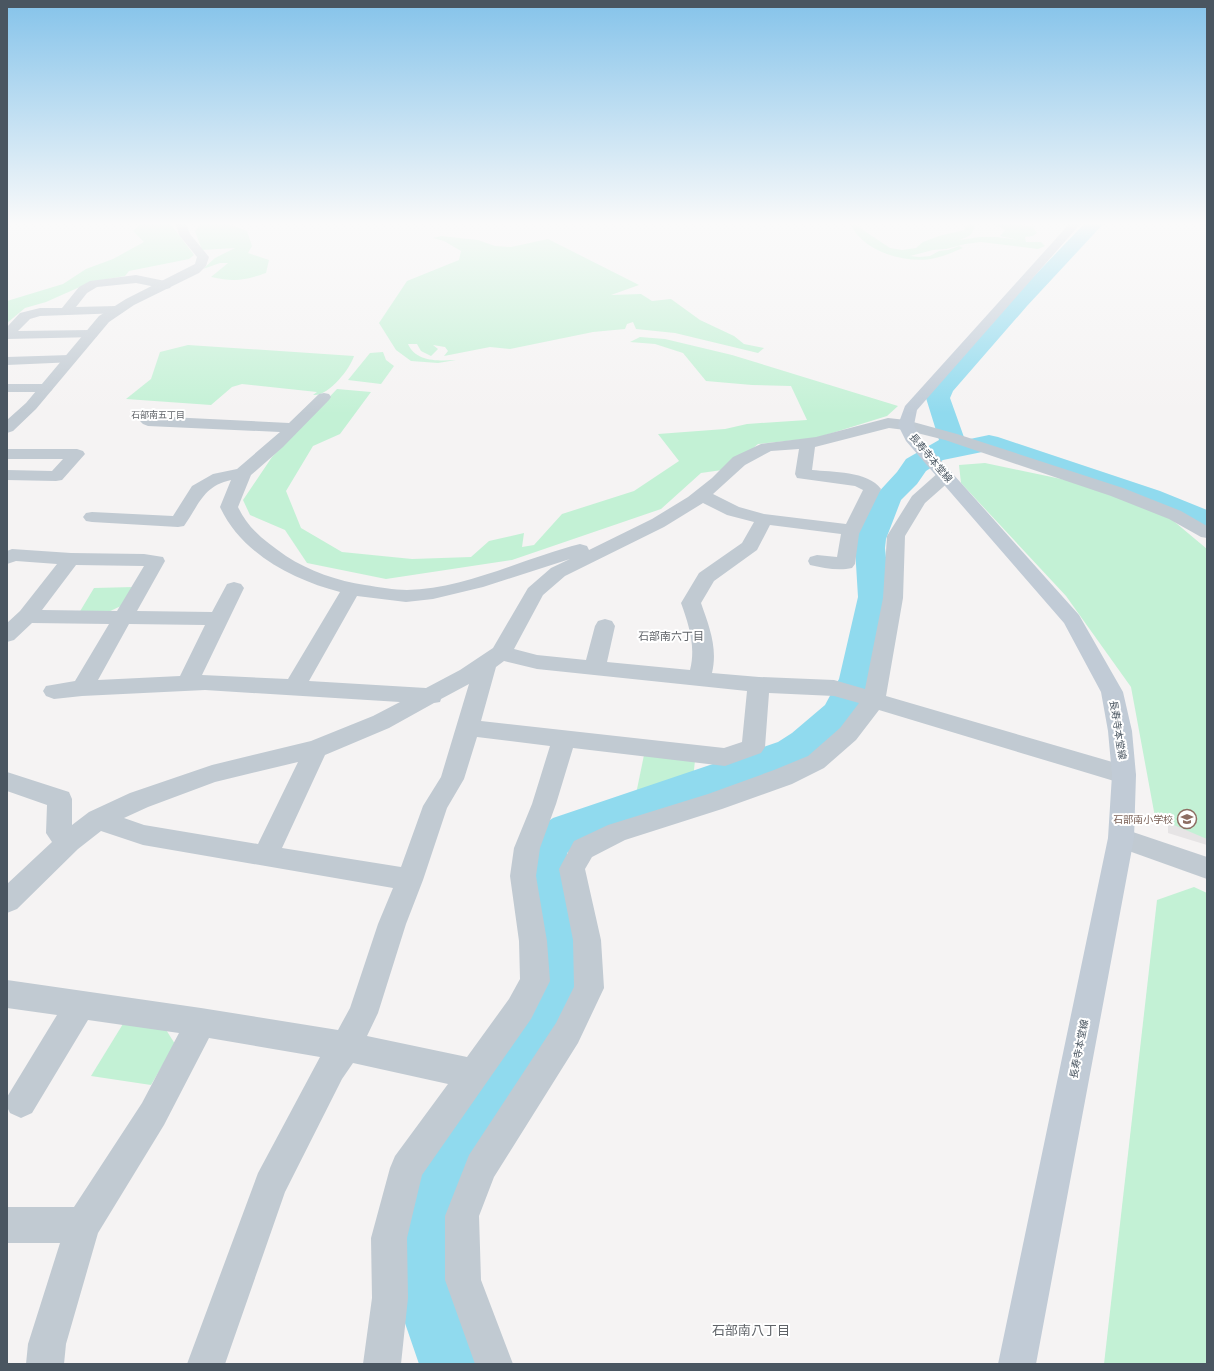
<svg xmlns="http://www.w3.org/2000/svg" width="1214" height="1371" viewBox="0 0 1214 1371" font-family="Poppins,'Noto Sans JP',sans-serif">
	<style>
		.education { fill: #e6e4e5 }
		.green { fill: #c3f1d5 }
		.lines { fill: none; stroke-linecap: round; stroke-linejoin: round }
		.river { fill: #90daee; fill-rule: evenodd }
		.minor { fill: #c1cad2; fill-rule: evenodd }
		.tertiary { fill: #c1cad2; fill-rule: evenodd }
		.secondary { fill: #c1cbd6; fill-rule: evenodd }
		.labels { text-anchor: middle; dominant-baseline: central; stroke-width: 4; stroke-linejoin: round; paint-order: stroke }
		.far-neighbourhood-label { font-size: 9px; fill: #5f6368; stroke: #fff }
		.street-label { font-size: 10px; fill: #4a5661; stroke: #fff }
		.education-label { font-size: 10px; fill: #785e54; stroke: #fff; text-anchor: end }
		.neighbourhood-label { font-size: 11px; fill: #5f6368; stroke: #fff }
		.near-neighbourhood-label { font-size: 13px; fill: #5f6368; stroke: #fff }
	</style>
	<rect width="100%" height="100%" fill="#f5f3f3"/>
	<!-- education -->
	<polygon class="education" points="1168,789 1207,806 1207,845 1168,833"/>
	<!-- green -->
	<g class="green">
		<polygon points="150,222 169,222 194,255 189,259 129,271 125,276 91,282 46,302 25,308 7,323 7,301 63,284 86,269 113,259 144,242 133,231 140,224"/>
		<path d="M202 222 229 224 247 231 252 246 248 253 269 260 266 273C243 281 234 282 211 277L228 263H220L203 269 215 258 235 248 202 250 195 231Z"/>
		<path d="M969 222H975C973 236 970 236 959 240L980 237H997L1019 240 1000 236 1005 230 991 222H1019L1022 225 1033 227 1037 233 1033 236 1025 237 1026 242H1041L1045 246 1038 249 981 242 965 244 946 249 933 250 910 256 919 257 930 256 939 251 948 250 959 246 963 248C955 251 947 255 939 257 911 266 864 253 851 225L854 224 890 248 902 250 916 248 923 242 939 236 964 230Z"/>
		<path d="M441 236 478 240 495 246 511 247 548 239 639 285 611 295 641 294 652 301 671 299 700 320 734 336 744 344 764 348 758 353 675 333 636 329 633 322 627 324 625 329 593 332 510 349 490 347 444 356 448 351 445 347 433 345 438 349 431 356 421 351 417 344H408C416 362 438 361 456 360L438 363 411 361 396 350 379 323 407 281 459 260 461 251 444 241 433 238Z"/>
		<polygon points="640,337 665,339 732,355 898,406 887,416 816,438 758,444 729,469 701,473 661,509 512,560 386,579 307,563 285,530 250,515 243,500 272,457 337,389 371,392 340,434 313,446 286,491 301,528 342,552 412,559 471,557 489,541 524,533 522,547 534,545 562,514 634,491 679,461 658,434 725,429 747,424 807,420 791,386 752,385 706,381 683,353 655,344 630,342"/>
		<path d="M188 345 354 356C350 369 328 397 313 395L317 392 242 384 232 387 211 405 126 399 151 379 160 352Z"/>
		<polygon points="383,352 386,360 394,366 381,384 348,380 370,353"/>
		<polygon points="985,463 1066,480 1164,513 1207,549 1207,839 1155,817 1131,687 1066,596 961,483 959,465"/>
		<polygon points="134,587 121,606 106,613 79,613 94,588"/>
		<polygon points="644,755 695,760 693,780 635,799"/>
		<polygon points="1194,887 1207,893 1207,1364 1104,1364 1157,900"/>
		<polygon points="126,1019 163,1025 175,1044 151,1085 91,1076"/>
	</g>
	<g class="lines">
		<!-- river -->
		<polygon class="river" points="1086,222 1105,222 1027,306 953,391 950,398 965,440 989,435 998,437 1160,491 1207,510 1207,530 1197,527 1140,503 987,451 943,460 926,471 917,484 901,500 886,539 885,548 890,597 875,679 851,723 820,753 806,762 583,842 567,853 568,874 591,965 588,986 573,1018 463,1188 455,1217 448,1259 454,1291 483,1364 419,1364 394,1291 390,1259 397,1217 419,1155 541,983 543,965 524,874 524,855 537,829 553,818 778,742 792,733 825,705 839,679 858,597 855,548 856,539 874,497 897,472 906,459 939,440 926,398 930,389 1013,298"/>
		<!-- minor -->
		<g class="minor">
			<polygon points="136,275 170,282 172,285 170,288 166,289 136,283 97,287 87,293 76,307 117,306 122,307 123,310 122,313 40,316 30,319 18,331 91,330 96,331 98,334 96,337 7,339 7,327 20,313 40,308 62,308 79,287 90,281"/>
			<polygon points="70,355 75,356 77,359 75,362 7,365 7,357"/>
			<polygon points="7,384 46,384 51,385 53,388 51,391 46,392 7,392"/>
			<path d="M324 393 329 394 331 397 329 400 283 447 251 475 238 507C248 529 266 542 286 556 309 571 338 581 365 585 379 587 394 590 407 590 465 589 524 558 580 544L587 546 589 550 652 519 688 497 712 478 733 457 761 444 816 437 888 418 906 420 957 434 1123 488 1181 511 1207 526V538L1201 537 1169 519 1111 496 945 440 905 430 889 428 815 447 812 470C832 472 868 471 881 489L859 534 855 564 852 568C839 571 823 568 810 565L808 561 810 557 817 555 837 557 841 534 770 525 757 550 714 581 701 603C709 626 718 648 712 673L759 677 834 680 865 689 883 598 887 536 912 496 939 472 945 471 951 472 953 476 951 480 925 503 905 536 903 598 886 696 1133 768 1136 775 1133 782 1124 784 879 710 856 740 824 768 792 784 722 809 625 840 592 857 585 869 601 940 604 988 578 1043 494 1177 479 1216 481 1280 513 1364H475L445 1280V1216L469 1155 556 1023 574 987 573 940 559 869 574 841 608 825 708 794 774 770 808 756 840 728 859 703 834 696 769 693 765 747 761 753 725 766 573 748 556 804 540 848 536 876 547 941 550 981 531 1019 422 1175 407 1238 408 1298 401 1364H363L372 1298 371 1238 390 1168 395 1156 448 1084 353 1063 342 1079 285 1192 225 1364H187L258 1173 320 1057 209 1038 164 1125 98 1233 66 1344 64 1364H26L28 1344 60 1243H7V1207H74L142 1103 179 1033 88 1020 32 1113 21 1118 10 1113 7 1107V1097L57 1015 7 1008V980L201 1008 338 1030 350 1008 378 924 393 888 143 845 101 831 78 849 17 909 7 913V884L52 842 46 833 47 805 7 791V772L69 792 72 799V825L89 812 130 793 212 765 311 741 373 716 400 702 205 690 82 696 54 699 46 696 43 691 46 686 75 681 109 624 32 623 14 640 7 642V623L20 611 57 564 16 561 7 564V551L12 549 71 553 144 554 163 557 165 561 137 611 212 612 227 584 234 582 241 584 244 588 202 675 288 679 340 592C293 580 241 553 220 507L231 480C203 486 199 505 184 526L178 527 92 522 86 521 83 517 86 513 92 512 173 516 192 486 213 474 237 469 280 432 148 426 143 424 140 421 143 418 148 416 289 423 319 394ZM799 449 795 474 797 478 855 486 863 490 846 524 764 514 739 507 713 494 745 465 771 451ZM703 503 727 515 754 522 742 543 699 573 681 603C689 625 696 647 690 670L607 662 615 626 612 621 605 619 598 621 595 626 586 660 537 655 514 649 543 595 565 576 664 527ZM570 559 551 568 528 588 493 648 460 670 426 688 309 681 357 596 406 602 433 599 483 587ZM76 565 144 566 117 611 42 610ZM129 624 205 625 180 676 98 680ZM504 661 537 669 747 691 742 742 724 748 481 721 496 667ZM469 684 441 777 423 806 401 867 282 848 325 755 389 728 434 703 440 702 441 699ZM477 737 550 746 532 804 514 848 510 876 519 941 520 979 509 999 467 1057 367 1036 378 1013 406 924 423 880 447 808 464 779ZM298 762 258 844 144 825 124 818 148 807 215 782Z"/>
			<polygon points="7,449 77,449 83,451 85,454 62,480 56,481 7,480 7,470 52,471 63,459 7,459"/>
		</g>
		<!-- tertiary -->
		<g class="tertiary">
			<polygon points="175,222 185,222 190,234 209,257 206,266 199,273 134,305 109,322 36,409 13,431 7,433 7,420 26,403 99,316 126,299 195,264 197,257 179,235"/>
			<polygon points="1195,222 1207,222 1207,226 1196,224"/>
			<polygon points="1121,828 1207,857 1207,879 1112,845 1108,838 1112,831"/>
		</g>
		<!-- secondary -->
		<polygon class="secondary" points="1071,222 1082,222 917,410 914,425 919,436 1079,615 1123,692 1132,731 1136,775 1134,838 1036,1364 998,1364 1108,838 1112,775 1108,731 1101,692 1064,623 906,441 898,425 905,406"/>
	</g>
	<!-- sky -->
	<linearGradient id="sky" x2="0" y2="1"><stop stop-color="#85c3ea"/><stop offset="0.54" stop-color="#fafafa"/><stop offset="1" stop-color="#fafafa" stop-opacity="0"/></linearGradient>
	<rect width="1214" height="414" fill="url(#sky)"/>
	<!-- icons -->
	<defs>
		<symbol id="school-ring" viewBox="-11 -11 22 22"><circle r="9.5" fill="#fff" stroke="#8d6e63" stroke-width="1.5"/><path d="M0-5L7-2L0 1L-7-2ZM-4 1L0 2.5L4 1V4Q0 6-4 4Z" fill="#8d6e63"/></symbol>
	</defs>
	<g fill-rule="evenodd">
		<use href="#school-ring" x="1176" y="808" width="22" height="22"/>
	</g>
	<g class="labels">
		<!-- far-neighbourhood labels -->
		<g class="far-neighbourhood-label">
			<text x="158" y="415">石部南五丁目</text>
		</g>
		<!-- street labels -->
		<g class="street-label">
			<text transform="translate(931 458) rotate(50)">長寿寺本堂線</text>
			<text transform="translate(1118 730) rotate(81)">長寿寺本堂線</text>
			<text transform="translate(1079 1049) rotate(-79)">長寿寺本堂線</text>
		</g>
		<!-- education labels -->
		<g class="education-label">
			<text x="1173" y="819">石部南小学校</text>
		</g>
		<!-- neighbourhood labels -->
		<g class="neighbourhood-label">
			<text x="671" y="636">石部南六丁目</text>
		</g>
		<!-- near-neighbourhood labels -->
		<g class="near-neighbourhood-label">
			<text x="751" y="1330">石部南八丁目</text>
		</g>
	</g>
	<!-- border -->
	<rect width="1214" height="1371" fill="none" stroke="#4a5661" stroke-width="16"/>
</svg>
